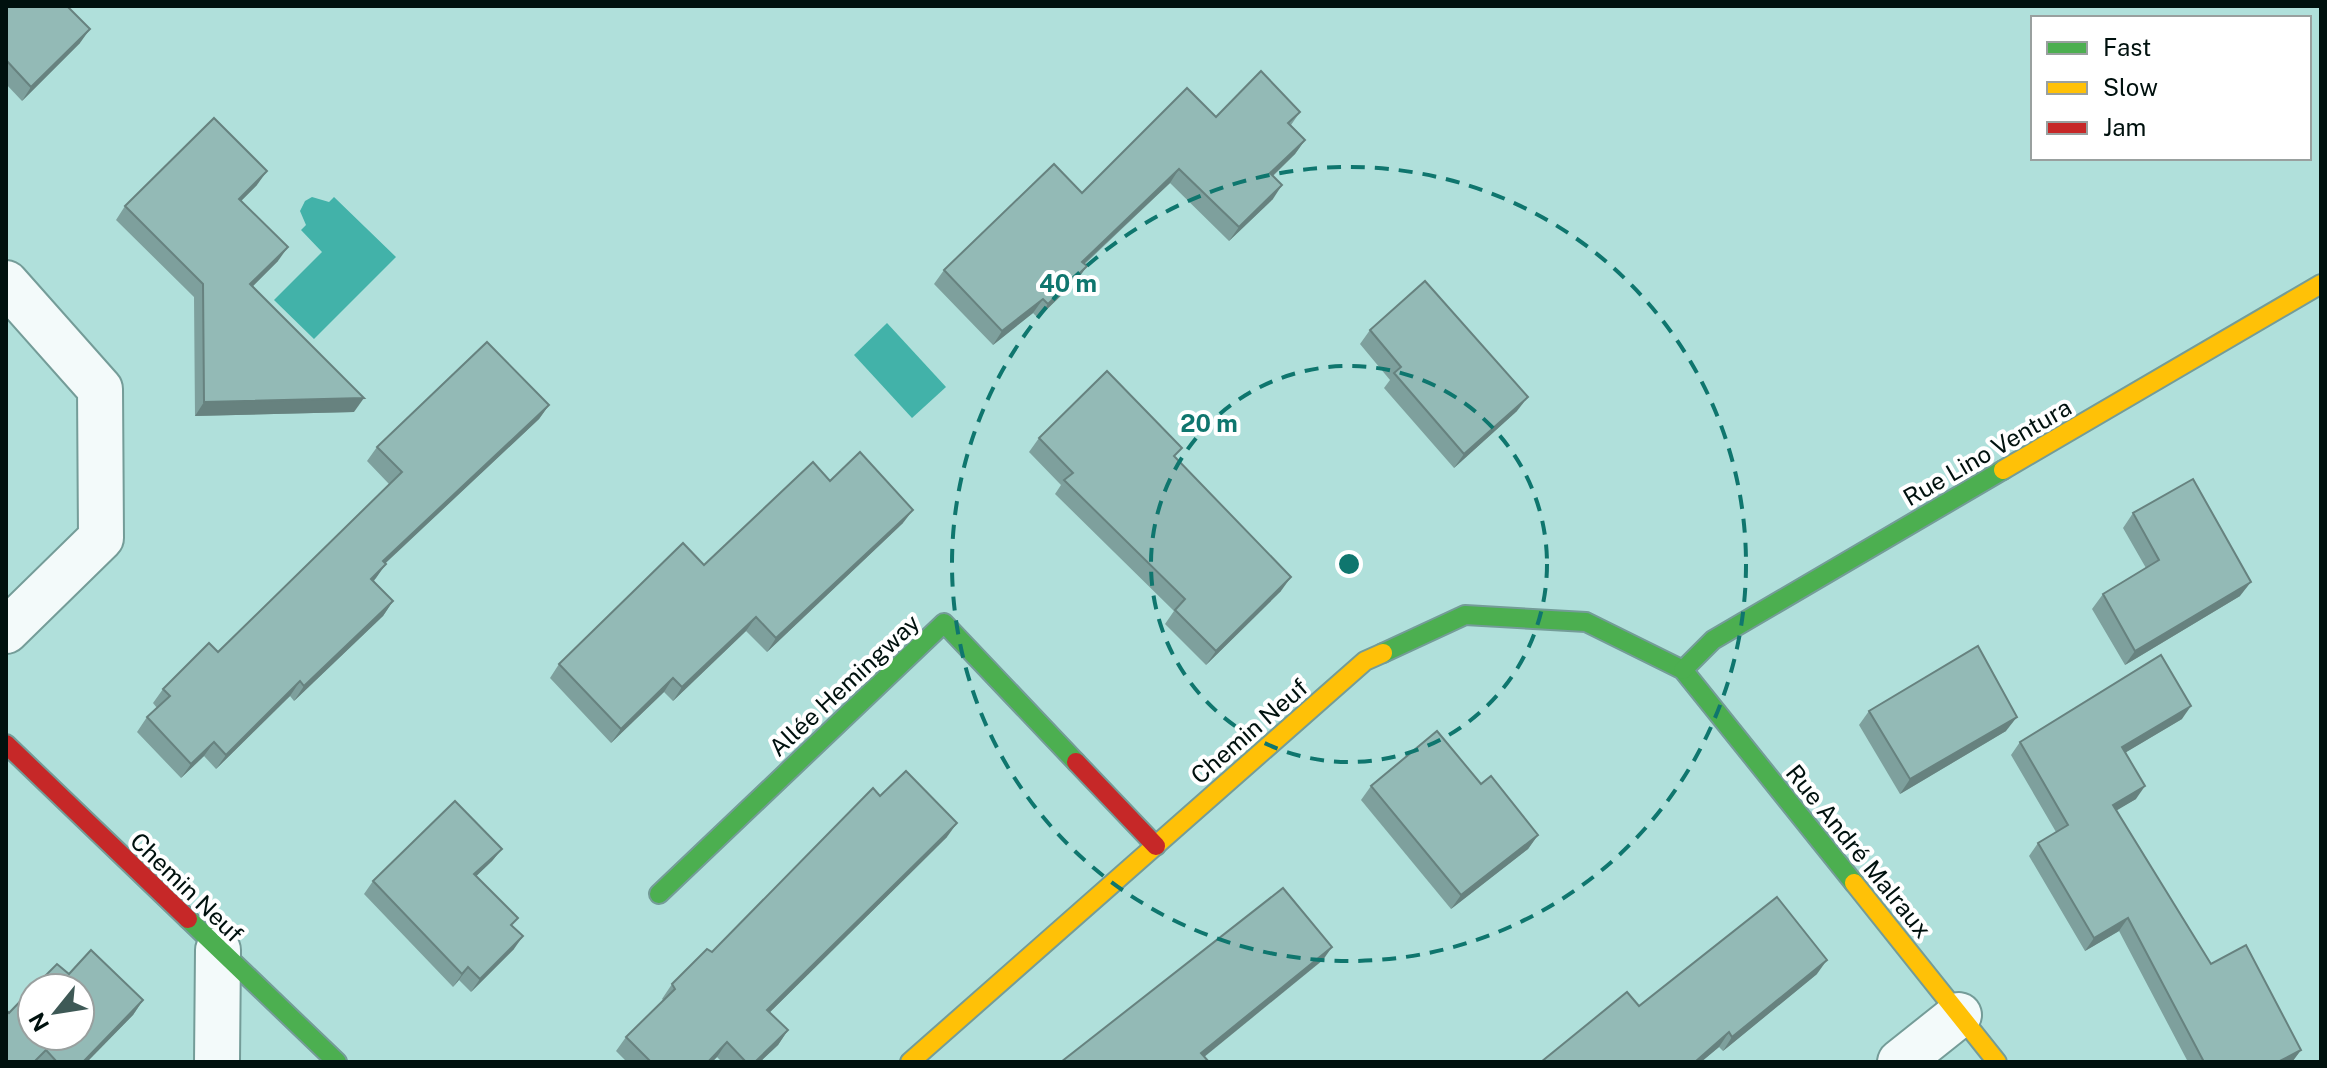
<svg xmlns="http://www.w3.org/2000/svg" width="2327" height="1068" viewBox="0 0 2327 1068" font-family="'Public Sans',sans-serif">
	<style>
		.water { fill: #42b2a9 }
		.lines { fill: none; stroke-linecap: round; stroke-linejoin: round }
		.street-casing { stroke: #749c98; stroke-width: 48 }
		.fast-casing { stroke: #749c98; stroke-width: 22 }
		.slow-casing { stroke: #749c98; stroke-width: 22 }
		.jam-casing { stroke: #749c98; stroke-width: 22 }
		.street { stroke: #f3fafa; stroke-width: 44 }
		.fast { stroke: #4caf50; stroke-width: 18 }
		.slow { stroke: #ffc107; stroke-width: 18 }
		.jam { stroke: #c62828; stroke-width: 18 }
		.wall { fill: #7ea09d }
		.shaded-wall { fill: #67827f }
		.building { fill: #93bab6; stroke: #67827f; stroke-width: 2 }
		.ring { fill: none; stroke: #0f766e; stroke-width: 4; stroke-dasharray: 14 10 }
		.labels { text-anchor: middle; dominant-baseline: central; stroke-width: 8; stroke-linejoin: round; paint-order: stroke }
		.street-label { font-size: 24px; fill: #00110e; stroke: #fff }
		.centre { fill: #0f766e; stroke: #fff; stroke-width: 4 }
		.ring-label { font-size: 24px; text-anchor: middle; font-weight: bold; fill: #0f766e; stroke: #fff; stroke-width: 8; stroke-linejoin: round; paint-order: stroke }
	</style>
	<rect width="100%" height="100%" fill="#b0e0db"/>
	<!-- water -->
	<g class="water">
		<polygon points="312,197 329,202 334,197 396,257 314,339 274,300 322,252 301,230 306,225 300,211 305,201"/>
		<polygon points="887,323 946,387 912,418 854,355"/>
	</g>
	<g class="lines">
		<defs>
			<g id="street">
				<polyline points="6,283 100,389 101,538 6,631"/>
				<polyline points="217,1062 218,950"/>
				<polyline points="1900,1062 1959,1015"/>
			</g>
			<g id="fast">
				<polyline points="1383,653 1465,615 1586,622 1683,670 1854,883"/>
				<polyline points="1683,670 1713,640 2003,470"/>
				<polyline points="659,894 944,623 1076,762"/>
				<polyline points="188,919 337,1062"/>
			</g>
			<g id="slow">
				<polyline points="2003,470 2321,284"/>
				<polyline points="1854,883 1997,1062"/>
				<polyline points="910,1062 1365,661 1383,653"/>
			</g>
			<g id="jam">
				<polyline points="6,744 188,919"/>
				<polyline points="1076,762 1156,846"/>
			</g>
		</defs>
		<!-- street casing -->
		<use href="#street" class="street-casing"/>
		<!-- fast casing -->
		<use href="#fast" class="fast-casing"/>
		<!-- slow casing -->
		<use href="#slow" class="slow-casing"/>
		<!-- jam casing -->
		<use href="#jam" class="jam-casing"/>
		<!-- street -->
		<use href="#street" class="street"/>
		<!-- fast -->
		<use href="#fast" class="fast"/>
		<!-- slow -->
		<use href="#slow" class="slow"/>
		<!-- jam -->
		<use href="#jam" class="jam"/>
	</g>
	<!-- wall -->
	<g class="wall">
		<polygon points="6,6 80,43 22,101 6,84"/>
		<polygon points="1300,112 1291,125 1305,140 1295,154 1273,176 1273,199 1229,241 1170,183 1085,264 1087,266 1077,280 1038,318 1033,313 993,345 934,284 944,270 1216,117"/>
		<polygon points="257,185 241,201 278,261 253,286 354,412 195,416 194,297 116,220 125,206"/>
		<polygon points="1370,330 1517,411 1454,468 1384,388 1390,380 1360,344"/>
		<polygon points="549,405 539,419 385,563 374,581 393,601 383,616 294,701 290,696 216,769 204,756 181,778 137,732 147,717 157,708 153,703 163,689 218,652 389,484 367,461 377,447"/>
		<polygon points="1039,438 1175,458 1281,591 1206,665 1165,624 1174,611 1055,494 1061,485 1029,452"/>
		<polygon points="830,481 903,523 767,652 746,631 673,701 664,692 611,743 550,678 559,664"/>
		<polygon points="2133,513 2240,596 2125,665 2092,609 2103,594 2146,568 2123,528"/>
		<polygon points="1869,711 2006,731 1900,794 1859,725"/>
		<polygon points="2182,719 2126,752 2136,799 2116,810 2211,964 2301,1050 2292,1062 2188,1062 2119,931 2085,951 2029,856 2038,843 2056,832 2011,755 2020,742"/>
		<polygon points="1371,786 1538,835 1528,849 1451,909 1361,800"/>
		<polygon points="880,796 947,837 769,1013 788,1030 778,1045 760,1062 722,1062 717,1057 712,1062 627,1062 616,1051 626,1037 663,1000 662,999 672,984 712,952"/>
		<polygon points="502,849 492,861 476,876 512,926 514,949 471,992 459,980 453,987 364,894 373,881"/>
		<polygon points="69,974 143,1000 133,1015 87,1062 6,1062 9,1013"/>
		<polygon points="1817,974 1723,1051 1719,1047 1701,1062 1541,1062 1639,1006"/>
	</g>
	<!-- shaded-wall -->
	<g class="shaded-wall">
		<polygon points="90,29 80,43 22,101 31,87"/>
		<polygon points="1305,140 1295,154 1261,187 1270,173"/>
		<polygon points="1179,169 1170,183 1072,275 1082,262"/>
		<polygon points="267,171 257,185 230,212 239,199"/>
		<polygon points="1282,185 1273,199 1229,241 1239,227"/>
		<polygon points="288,247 278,261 241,298 250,284"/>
		<polygon points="1087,266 1077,280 1038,318 1048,304"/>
		<polygon points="1043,299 1033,313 993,345 1002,331"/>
		<polygon points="1528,397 1517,411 1454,468 1464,454"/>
		<polygon points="364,398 354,412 195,416 204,402"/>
		<polygon points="549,405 539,419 373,575 383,561"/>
		<polygon points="913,510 903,523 767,652 776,638"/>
		<polygon points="386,564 376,578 361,593 371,579"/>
		<polygon points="1291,577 1281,591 1206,665 1216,651"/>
		<polygon points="2251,582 2240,596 2125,665 2135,651"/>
		<polygon points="393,601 383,616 294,701 304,686"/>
		<polygon points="756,617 746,631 673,701 682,687"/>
		<polygon points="673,678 664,692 611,743 621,729"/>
		<polygon points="300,681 290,696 216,769 226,755"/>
		<polygon points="2191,706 2182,719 2113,760 2122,747"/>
		<polygon points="2017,717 2006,731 1900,794 1910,779"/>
		<polygon points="214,742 204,756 181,778 191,764"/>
		<polygon points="2145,786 2136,799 2104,818 2113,805"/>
		<polygon points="957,823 947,837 757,1025 767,1010"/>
		<polygon points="1538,835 1528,849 1451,909 1461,895"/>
		<polygon points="502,849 492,861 465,887 474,874"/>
		<polygon points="2128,918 2119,931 2085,951 2094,938"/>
		<polygon points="523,936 514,949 471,992 480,979"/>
		<polygon points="1332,947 1323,960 1198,1062 1201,1053"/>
		<polygon points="1827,960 1817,974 1723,1051 1732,1037"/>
		<polygon points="468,967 459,980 453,987 462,974"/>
		<polygon points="143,1000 133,1015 87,1062 83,1062"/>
		<polygon points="788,1030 778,1045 760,1062 755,1062"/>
		<polygon points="1729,1032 1719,1047 1701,1062 1695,1062"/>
		<polygon points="727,1042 717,1057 712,1062 708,1062"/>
		<polygon points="2301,1050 2292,1062 2278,1062"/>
	</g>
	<!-- building -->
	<g class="building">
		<polygon points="6,6 67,6 90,29 31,87 6,60"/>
		<polygon points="1261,71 1300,112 1288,123 1305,140 1270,173 1282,185 1239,227 1179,169 1082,262 1087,266 1048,304 1043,299 1002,331 944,270 1054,164 1082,193 1187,88 1216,117"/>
		<polygon points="214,118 267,171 239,199 288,247 250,284 364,398 204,402 203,284 125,206"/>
		<polygon points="1425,281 1528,397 1464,454 1394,373 1401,367 1370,330"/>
		<polygon points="487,342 549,405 383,561 386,564 371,579 393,601 304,686 300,681 226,755 214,742 191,764 147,717 170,696 163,689 209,643 218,652 402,472 377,447"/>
		<polygon points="1107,371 1182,448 1174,456 1291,577 1216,651 1175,610 1185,599 1064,480 1073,473 1039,438"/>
		<polygon points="860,452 913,510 776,638 756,617 682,687 673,678 621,729 559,664 683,543 704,565 813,462 830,481"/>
		<polygon points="2193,479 2251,582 2135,651 2103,594 2159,560 2133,513"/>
		<polygon points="1978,646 2017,717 1910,779 1869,711"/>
		<polygon points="2161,655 2191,706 2122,747 2145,786 2113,805 2211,964 2246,945 2301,1050 2278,1062 2204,1062 2128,918 2094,938 2038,843 2068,825 2020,742"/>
		<polygon points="1437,731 1481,784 1491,776 1538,835 1461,895 1371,786"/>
		<polygon points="906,771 957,823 767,1010 788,1030 755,1062 746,1062 727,1042 708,1062 651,1062 626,1037 675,989 672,984 707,949 712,952 873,788 880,796"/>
		<polygon points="455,801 502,849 474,874 518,918 511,925 523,936 480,979 468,967 462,974 373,881"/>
		<polygon points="1283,888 1332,947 1201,1053 1209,1062 1061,1062"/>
		<polygon points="1777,897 1827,960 1732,1037 1729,1032 1695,1062 1541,1062 1627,992 1639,1006"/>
		<polygon points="91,950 143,1000 83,1062 57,1062 46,1050 34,1062 6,1062 6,1010 9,1013 32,989 32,1036 80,1036 80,988 33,988 57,964 69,974"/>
	</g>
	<!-- distance rings -->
	<g class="ring">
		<circle cx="1349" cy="564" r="198"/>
		<circle cx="1349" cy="564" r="397"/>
	</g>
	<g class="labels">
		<!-- street labels -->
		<g class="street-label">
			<text transform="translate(1987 452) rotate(-30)">Rue Lino Ventura</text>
			<text transform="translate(844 685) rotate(-43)">Allée Hemingway</text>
			<text transform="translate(1249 731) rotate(-41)">Chemin Neuf</text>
			<text transform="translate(1859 851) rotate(51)">Rue André Malraux</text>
			<text transform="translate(187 887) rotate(44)">Chemin Neuf</text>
		</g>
	</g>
	<circle cx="1349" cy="564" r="12" class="centre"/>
	<g class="ring-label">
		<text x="1068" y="292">40 m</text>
		<text x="1209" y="432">20 m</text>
	</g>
	<!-- border -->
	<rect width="2327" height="1068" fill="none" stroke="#00110e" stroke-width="16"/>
	<!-- legend -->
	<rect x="2031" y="16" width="280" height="144" fill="#ffffff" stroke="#99a09f" stroke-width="2"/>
	<rect x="2047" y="42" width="40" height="12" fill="#4caf50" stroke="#99a09f" stroke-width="2"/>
	<text x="2103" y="56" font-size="24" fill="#00110e">Fast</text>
	<rect x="2047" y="82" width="40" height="12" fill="#ffc107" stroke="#99a09f" stroke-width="2"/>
	<text x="2103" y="96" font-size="24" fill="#00110e">Slow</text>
	<rect x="2047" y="122" width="40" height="12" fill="#c62828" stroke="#99a09f" stroke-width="2"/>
	<text x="2103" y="136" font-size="24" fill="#00110e">Jam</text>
	<!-- north arrow -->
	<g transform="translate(56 1012) rotate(240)"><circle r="38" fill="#ffffff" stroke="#99a09f" stroke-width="2"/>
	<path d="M0-6L14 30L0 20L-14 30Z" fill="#3e5956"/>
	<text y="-12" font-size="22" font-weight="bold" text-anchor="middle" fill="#00110e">N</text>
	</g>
</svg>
